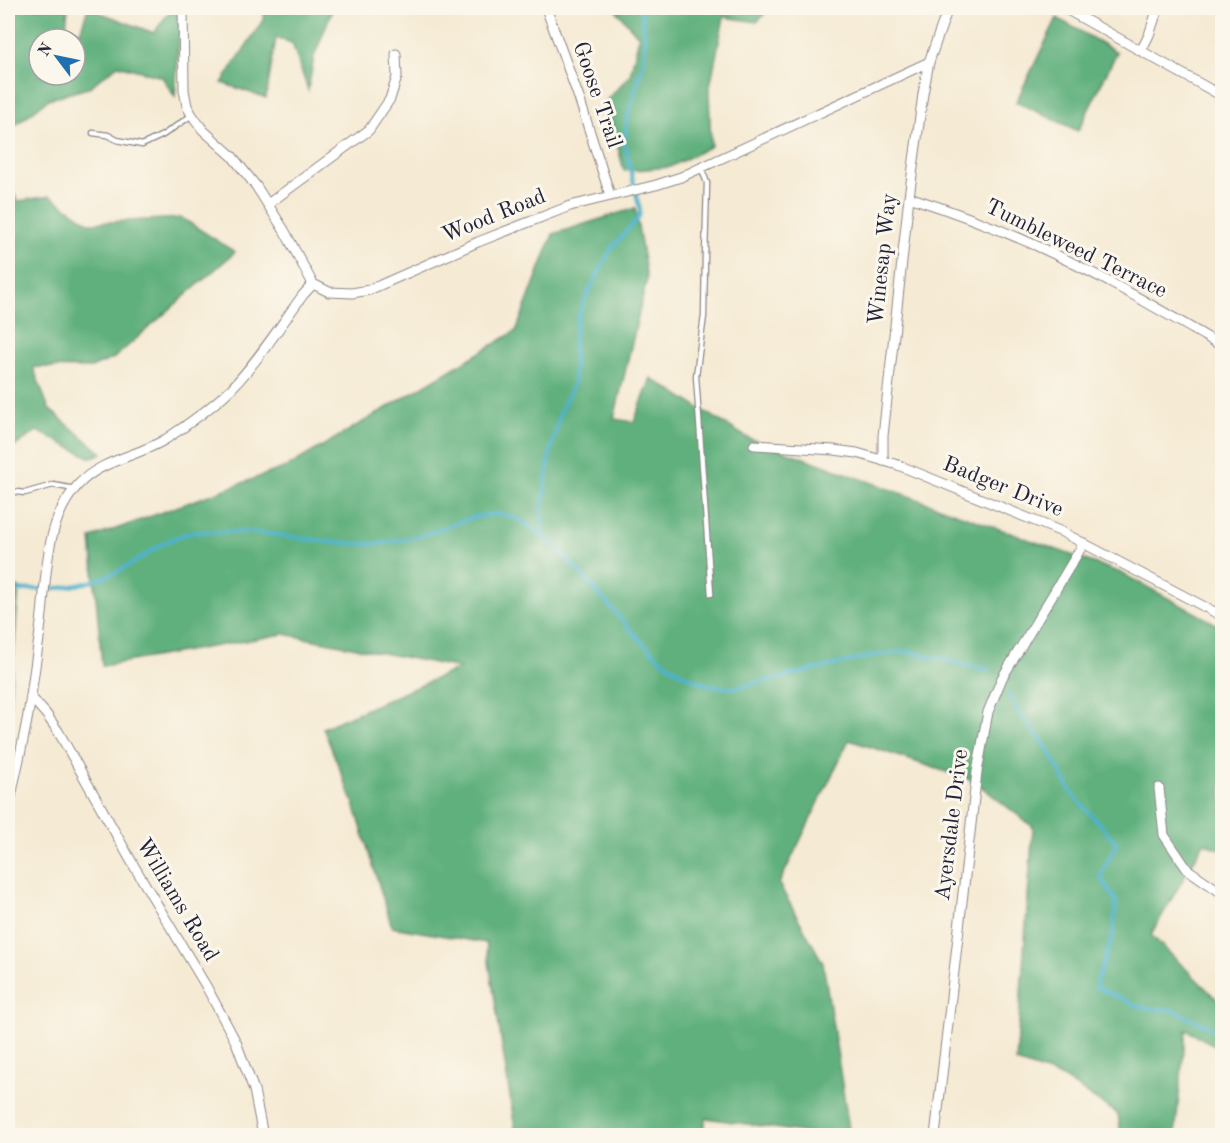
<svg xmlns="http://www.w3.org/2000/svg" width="1230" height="1143" viewBox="0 0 1230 1143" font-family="'Old Standard TT',serif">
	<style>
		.forest { fill: #60b07d; stroke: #41695c; stroke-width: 1.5; fill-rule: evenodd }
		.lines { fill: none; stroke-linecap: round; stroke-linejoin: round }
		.stream { stroke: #4db3cc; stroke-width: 4 }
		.lane-casing { stroke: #8c8687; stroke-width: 7 }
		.street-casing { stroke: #8c8687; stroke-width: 11 }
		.lane { stroke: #fff; stroke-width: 4.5 }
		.street { stroke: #fff; stroke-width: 9 }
		.labels { text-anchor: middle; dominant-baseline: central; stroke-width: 6; stroke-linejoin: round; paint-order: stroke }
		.street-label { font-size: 22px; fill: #22223b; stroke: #fbf7ec }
	</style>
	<rect width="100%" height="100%" fill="#fbf7ec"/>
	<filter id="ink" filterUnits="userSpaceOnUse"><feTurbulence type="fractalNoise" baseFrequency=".0167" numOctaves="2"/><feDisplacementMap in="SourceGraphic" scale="12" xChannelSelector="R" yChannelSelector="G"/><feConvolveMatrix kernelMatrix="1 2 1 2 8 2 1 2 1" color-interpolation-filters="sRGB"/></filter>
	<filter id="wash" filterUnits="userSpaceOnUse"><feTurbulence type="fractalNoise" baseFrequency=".008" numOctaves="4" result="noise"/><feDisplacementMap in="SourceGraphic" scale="24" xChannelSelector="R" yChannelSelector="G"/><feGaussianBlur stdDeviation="1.35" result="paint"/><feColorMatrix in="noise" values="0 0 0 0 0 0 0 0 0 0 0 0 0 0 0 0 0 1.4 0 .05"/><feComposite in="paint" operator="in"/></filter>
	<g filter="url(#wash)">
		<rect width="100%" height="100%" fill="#f5ead3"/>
		<!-- forest -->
		<g class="forest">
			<path d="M8 8H68L66 27 80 32 88 8 154 33 172 8H177L180 26 175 97 162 77 118 65 88 88 49 99 8 131ZM39 39H75V75H39Z"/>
			<polygon points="266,8 333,8 314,57 308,90 292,43 276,38 266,98 222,83 263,20"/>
			<polygon points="610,8 770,8 757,22 724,17 709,91 711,146 670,167 624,171 606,101 630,75 639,37 615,9"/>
			<polygon points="1057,18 1117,52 1078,131 1016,102"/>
			<polygon points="8,185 18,201 50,196 90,223 182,218 235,252 114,358 91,368 33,367 49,409 102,453 91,458 37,431 8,451"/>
			<polygon points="635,208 647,279 614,419 634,422 651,378 746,437 1121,573 1222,627 1222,850 1204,843 1151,935 1222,1004 1222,1049 1186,1030 1175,1135 1121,1135 1118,1114 1061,1077 1016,1062 1033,827 974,781 849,740 779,884 823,963 850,1135 821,1135 706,1118 703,1135 516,1135 486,943 392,927 354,804 323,728 460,668 284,634 102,666 91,538 289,466 516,331 553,234"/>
			<polygon points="8,582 19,588 8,725"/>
		</g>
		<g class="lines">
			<!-- stream -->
			<g class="stream">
				<polyline points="543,534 542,510 549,459 560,413 574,382 574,337 577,320 586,297 611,249 639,217 640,210 624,141 627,118 644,61 645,41 641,8"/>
				<path d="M8 592C27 588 47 590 66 587 81 585 100 579 114 573 139 563 158 542 185 534 195 531 207 532 217 532 272 529 331 548 384 543 396 541 408 539 420 536 447 528 488 505 515 518 593 555 642 690 735 688L877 655 906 651 989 670"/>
				<polyline points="1008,694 1022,717 1047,747 1072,794 1117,843 1100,876 1116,901 1113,935 1095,987 1143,1008 1173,1010 1222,1033"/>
			</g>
		</g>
	</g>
	<g filter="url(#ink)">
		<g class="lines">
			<defs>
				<g id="lane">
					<polyline points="93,133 108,135 117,140 142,145 163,135 192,115"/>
					<polyline points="701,167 707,183 705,256 704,316 696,376 711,594"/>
					<polyline points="8,491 25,493 53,485 75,489"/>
				</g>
				<g id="street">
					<polyline points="183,8 184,90 187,106 192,115 203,130 232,156 256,186 284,230 313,284 329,292 352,293 369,290 478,242 570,206 656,185 681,177 929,62"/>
					<polyline points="546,8 579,98 610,195"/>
					<polyline points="1064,8 1222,96"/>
					<polyline points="1141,51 1149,35 1158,8"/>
					<path d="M909 197C952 211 995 227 1037 246 1101 275 1162 311 1222 346"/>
					<polyline points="268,204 369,130 390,99 397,77 396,54"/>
					<polyline points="754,445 834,450 857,453 898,465 1062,532 1222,616"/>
					<polyline points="883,461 883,436 909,197 923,94 929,62 948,8"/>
					<polyline points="31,697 46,714 58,731 134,866 206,986 236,1042 254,1090 263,1136"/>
					<polyline points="1159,788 1164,835 1187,869 1222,893"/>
					<path d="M8 812C15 773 26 734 31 696 34 672 38 648 41 623 47 577 44 522 78 485 102 459 137 457 166 439 189 424 211 408 231 389 258 361 280 326 303 295L313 284"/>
					<polyline points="935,1136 977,772 988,712 1002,678 1084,543"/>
				</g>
			</defs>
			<!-- lane casing -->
			<use href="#lane" class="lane-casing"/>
			<!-- street casing -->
			<use href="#street" class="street-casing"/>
			<!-- lane -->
			<use href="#lane" class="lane"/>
			<!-- street -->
			<use href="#street" class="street"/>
		</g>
	</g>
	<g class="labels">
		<!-- street labels -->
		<g class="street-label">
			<text transform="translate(597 95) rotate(71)">Goose Trail</text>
			<text transform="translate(494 216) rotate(-22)">Wood Road</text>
			<text transform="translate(1076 249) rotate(26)">Tumbleweed Terrace</text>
			<text transform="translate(883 259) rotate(-84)">Winesap Way</text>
			<text transform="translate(1003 487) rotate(22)">Badger Drive</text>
			<text transform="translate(952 825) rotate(-83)">Ayersdale Drive</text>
			<text transform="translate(177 900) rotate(59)">Williams Road</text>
		</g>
	</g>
	<!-- margin -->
	<rect width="1230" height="1143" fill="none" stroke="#fbf7ec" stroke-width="30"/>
	<!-- north arrow -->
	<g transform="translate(57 57) rotate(302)"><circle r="28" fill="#fbf7ec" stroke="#a4a2a5" stroke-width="1.5"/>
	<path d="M0-4.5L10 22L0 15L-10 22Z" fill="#1f6fb2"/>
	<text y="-9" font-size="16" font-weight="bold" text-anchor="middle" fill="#22223b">N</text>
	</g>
</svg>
